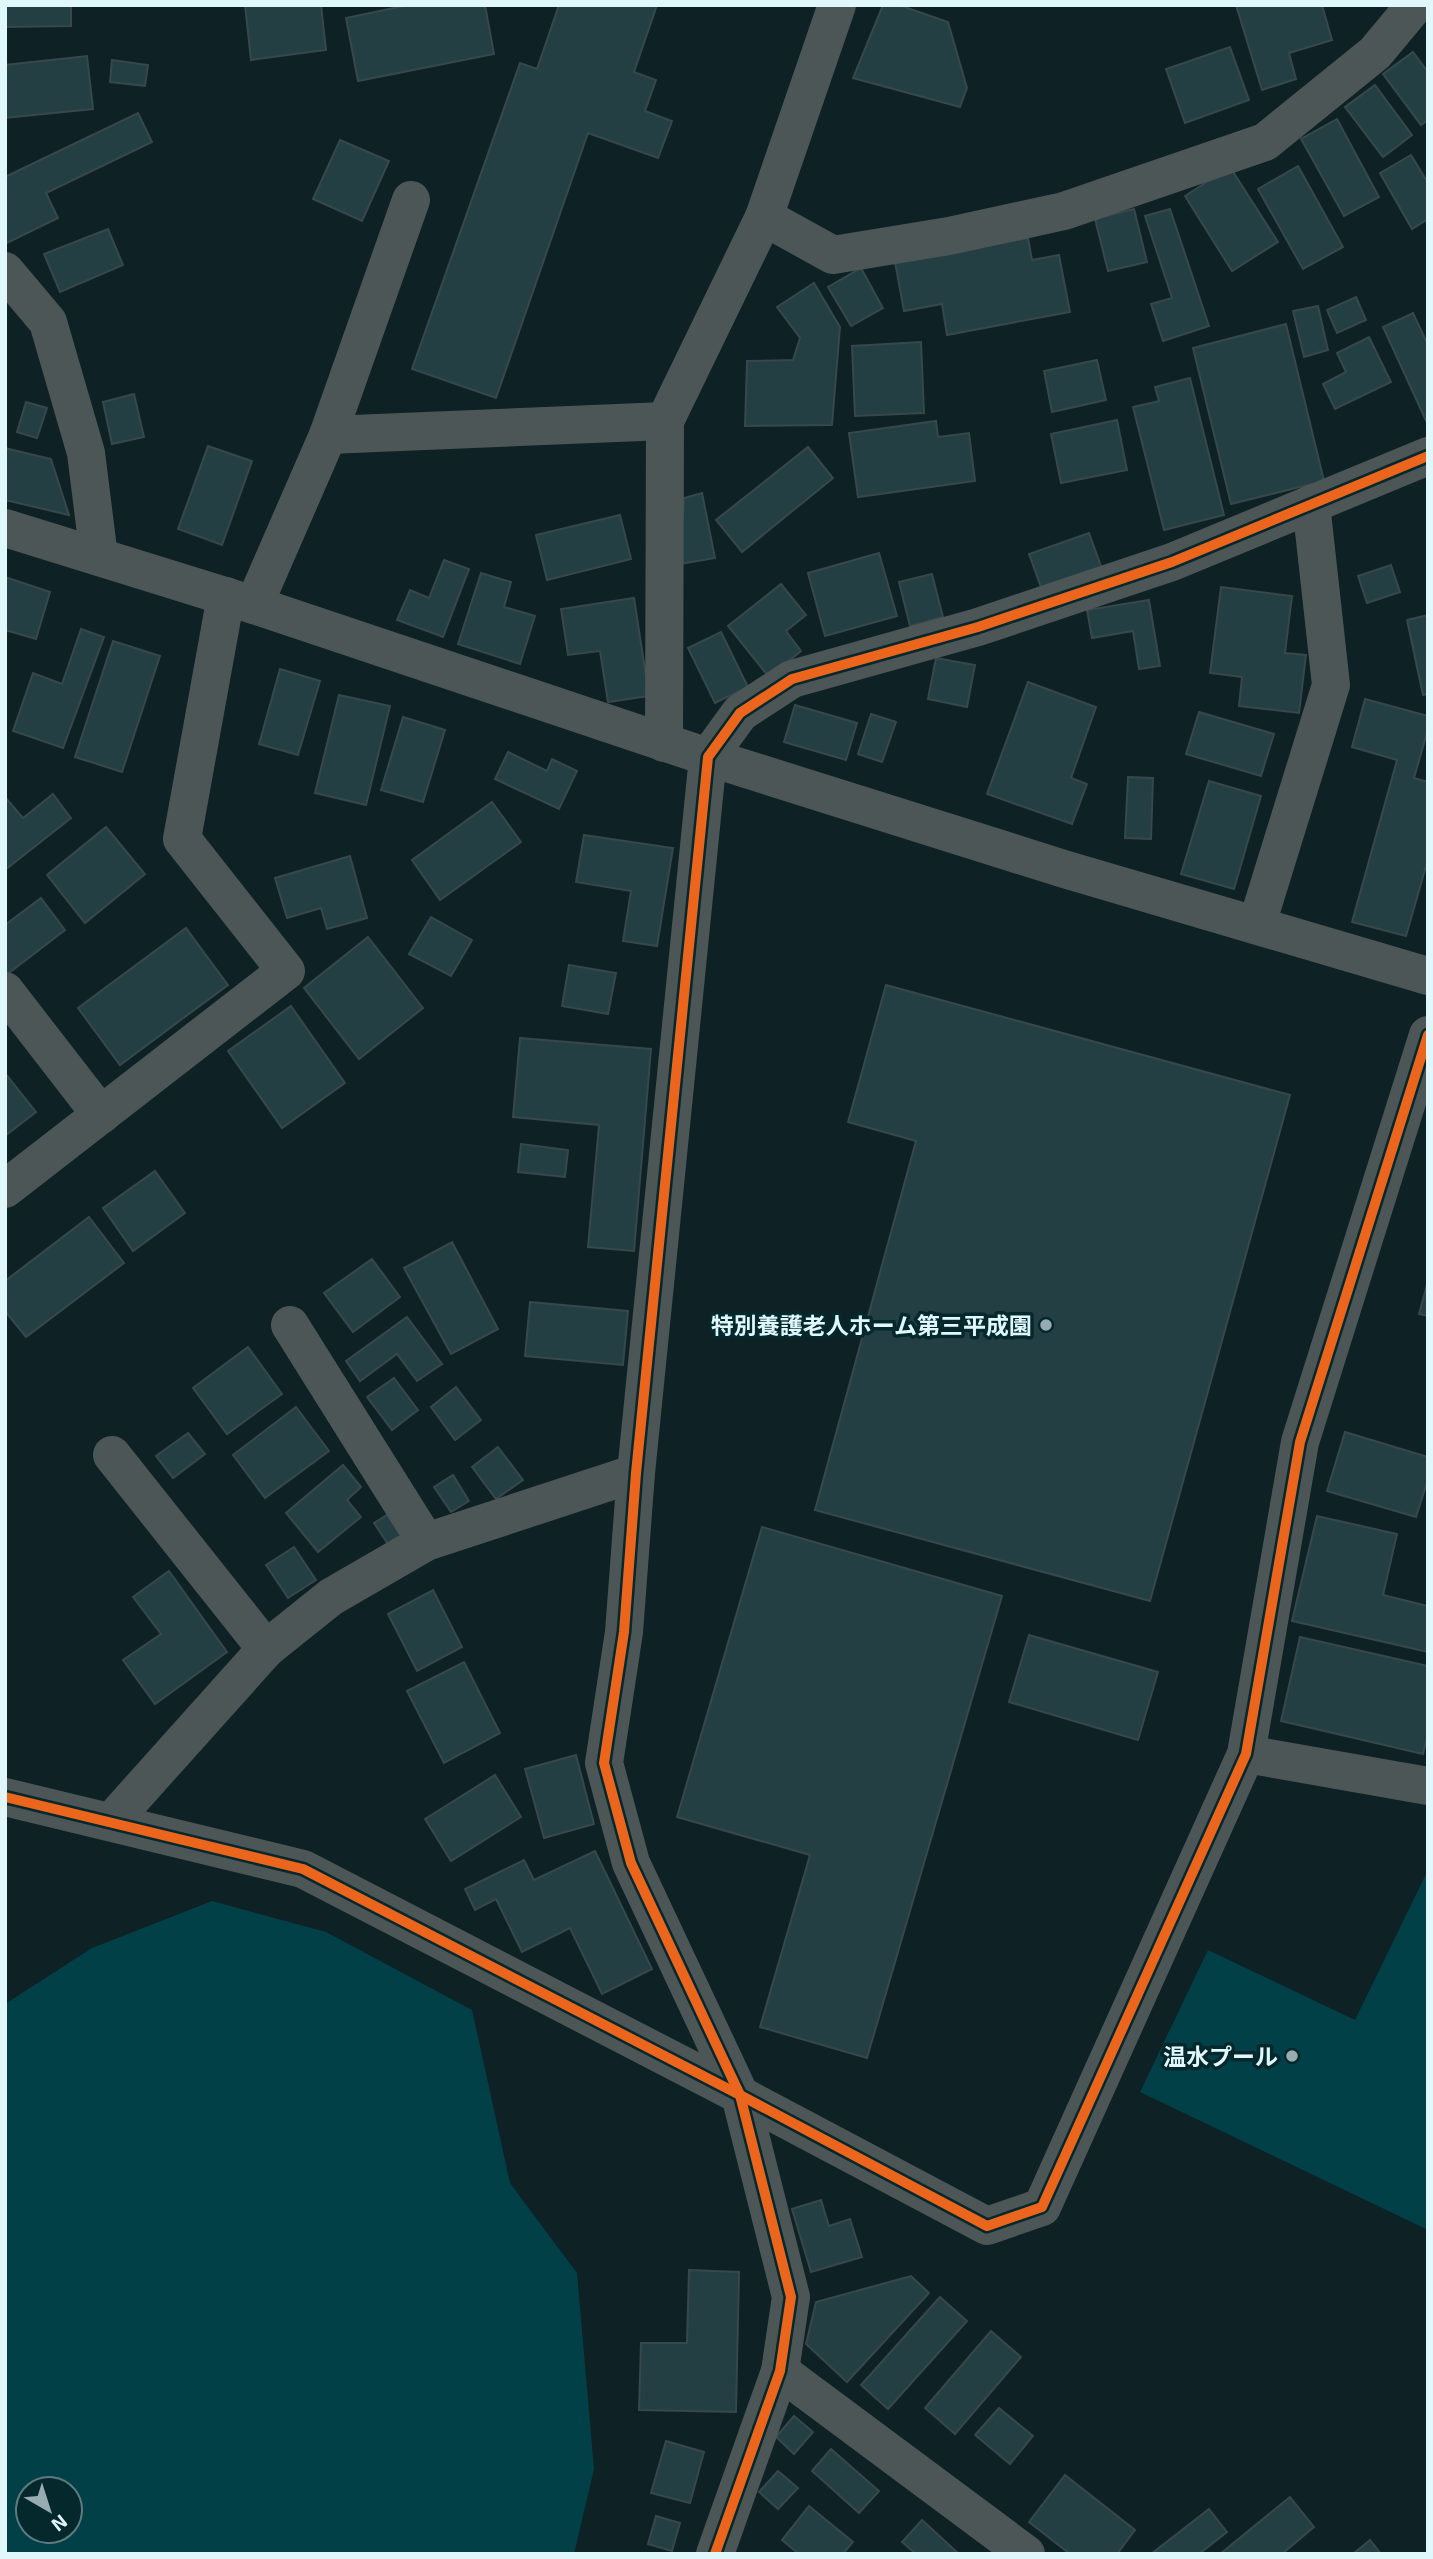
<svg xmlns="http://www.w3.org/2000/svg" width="1433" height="2559" viewBox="0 0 1433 2559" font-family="'Exo 2','Noto Sans JP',sans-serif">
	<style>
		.green { fill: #024047; fill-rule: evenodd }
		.building { fill: #243f43; stroke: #37484b; stroke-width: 2 }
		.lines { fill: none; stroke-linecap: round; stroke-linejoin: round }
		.minor { stroke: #4d5657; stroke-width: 38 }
		.cycleway-casing { stroke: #05282d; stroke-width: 15 }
		.cycleway { stroke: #eb651d; stroke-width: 10 }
		.poi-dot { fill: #96acb0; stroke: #05282d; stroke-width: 2.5 }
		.labels { text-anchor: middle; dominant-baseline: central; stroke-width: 7; stroke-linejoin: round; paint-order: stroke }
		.poi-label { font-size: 23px; font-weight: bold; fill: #e0f7fb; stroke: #05282d; text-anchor: end }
	</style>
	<rect width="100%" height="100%" fill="#0e2124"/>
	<!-- green -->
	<g class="green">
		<polygon points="1428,1870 1428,2230 1140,2092 1208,1950 1355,2020"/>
		<path d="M212 1901 326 1932 472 2010 510 2183 577 2273 594 2469 574 2554H5V2004L92 1948ZM28 2489H70V2531H28Z"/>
	</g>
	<!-- building -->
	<g class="building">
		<polygon points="5,5 71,5 71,26 5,27"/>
		<polygon points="245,5 321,5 326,50 251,60"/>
		<polygon points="408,5 485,5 494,54 358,81 346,18"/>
		<polygon points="559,5 657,5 634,72 656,80 645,111 672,121 658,158 588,133 496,398 412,369 520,63 537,69"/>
		<polygon points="883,5 899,5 948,22 967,88 960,107 853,78"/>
		<polygon points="1236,5 1322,5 1332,40 1289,53 1296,79 1262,90"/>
		<polygon points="1230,47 1249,100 1185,123 1166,69"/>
		<polygon points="1413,52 1428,72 1428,120 1421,125 1383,74"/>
		<polygon points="87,56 93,109 5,118 5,65"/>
		<polygon points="112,60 148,65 145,86 110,82"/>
		<polygon points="1375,85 1412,135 1383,157 1345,107"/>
		<polygon points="138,113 152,142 46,193 58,218 5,244 5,177"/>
		<polygon points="1337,119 1379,197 1344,216 1301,139"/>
		<polygon points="340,140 389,161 362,221 313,199"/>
		<polygon points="1411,155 1428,183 1428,219 1412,229 1380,173"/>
		<polygon points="1298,166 1343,247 1303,269 1258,189"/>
		<polygon points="1230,167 1278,242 1232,271 1185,196"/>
		<polygon points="1134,209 1147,262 1108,271 1095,219"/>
		<polygon points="1170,209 1209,326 1163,341 1151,304 1172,298 1145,216"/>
		<polygon points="108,229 123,265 60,292 44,254"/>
		<polygon points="1028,238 1032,260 1059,255 1070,312 947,335 942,304 904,311 895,262"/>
		<polygon points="861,268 883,308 851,326 828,287"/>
		<polygon points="814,283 840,327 832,425 745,426 747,361 793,360 800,338 777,307"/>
		<polygon points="1356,297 1366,320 1337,333 1327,310"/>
		<polygon points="1318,306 1328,350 1304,357 1293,311"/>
		<polygon points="1413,313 1428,345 1428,425 1383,327"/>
		<polygon points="1286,324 1324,481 1231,504 1193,348"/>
		<polygon points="1369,337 1391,382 1335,409 1323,384 1346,372 1337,353"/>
		<polygon points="921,342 924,413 855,416 852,346"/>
		<polygon points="1097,360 1106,400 1052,412 1044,371"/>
		<polygon points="1190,378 1224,515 1164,530 1133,407 1159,401 1155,387"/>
		<polygon points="134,394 144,437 112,444 103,402"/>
		<polygon points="26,402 47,408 37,438 17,432"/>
		<polygon points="1117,420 1127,470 1061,483 1051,434"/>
		<polygon points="936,421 938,437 969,433 975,481 858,497 849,433"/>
		<polygon points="208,446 252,461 222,545 178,529"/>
		<polygon points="808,447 833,478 742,552 716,520"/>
		<polygon points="5,448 51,459 69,515 5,500"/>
		<polygon points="702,493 715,558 680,564 684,498"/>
		<polygon points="620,515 631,559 547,580 536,535"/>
		<polygon points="1089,533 1102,569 1042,590 1029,554"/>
		<polygon points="879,553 897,616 825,636 808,573"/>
		<polygon points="444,560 469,569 443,637 397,620 410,590 429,598"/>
		<polygon points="1391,565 1400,592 1367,603 1358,576"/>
		<polygon points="481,573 511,582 504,607 535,616 520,664 458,644"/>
		<polygon points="932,574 943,617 910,626 899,582"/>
		<polygon points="5,577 50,592 36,639 5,630"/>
		<polygon points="781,584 806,615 786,631 801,651 769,677 728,626"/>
		<polygon points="1221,587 1292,596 1285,653 1306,655 1299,713 1239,706 1242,677 1210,673"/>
		<polygon points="634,598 649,696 608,702 600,651 568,655 561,609"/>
		<polygon points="1149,600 1160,666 1139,669 1133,631 1092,638 1087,610"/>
		<polygon points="1428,615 1428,694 1423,695 1407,620"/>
		<polygon points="81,629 104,637 63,748 13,731 33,673 62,684"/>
		<polygon points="721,632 748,687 715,703 688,648"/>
		<polygon points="113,641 160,656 122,772 75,757"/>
		<polygon points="936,658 975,665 967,707 928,699"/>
		<polygon points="280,669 320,681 298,755 259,744"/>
		<polygon points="1028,682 1096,707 1071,778 1087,784 1072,824 987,794"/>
		<polygon points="339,695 390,706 366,805 315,793"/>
		<polygon points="1365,699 1428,716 1428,729 1414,778 1428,782 1428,859 1406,936 1352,922 1397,760 1352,747"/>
		<polygon points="795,705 857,723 846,760 784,742"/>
		<polygon points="1199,712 1274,734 1261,776 1186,754"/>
		<polygon points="871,714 896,722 882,762 858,754"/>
		<polygon points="403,717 445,730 423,802 381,790"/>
		<polygon points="508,752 547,771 552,759 577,771 559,809 495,779"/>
		<polygon points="1128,777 1153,778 1151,839 1125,838"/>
		<polygon points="1209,781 1261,796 1234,889 1181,874"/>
		<polygon points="53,794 71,818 5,870 5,797 23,818"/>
		<polygon points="492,802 521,842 440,900 412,860"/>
		<polygon points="106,827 145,874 85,923 47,875"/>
		<polygon points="584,835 673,848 657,946 623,941 631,891 576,882"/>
		<polygon points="350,856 367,918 327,929 321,908 287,918 275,878"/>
		<polygon points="41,898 65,930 5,976 5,925"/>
		<polygon points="431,917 472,940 451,976 409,954"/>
		<polygon points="186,928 228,985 120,1065 78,1008"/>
		<polygon points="368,937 423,1008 359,1059 304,988"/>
		<polygon points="569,965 616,973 608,1014 562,1006"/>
		<polygon points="886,985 1290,1095 1150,1601 815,1510 916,1141 848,1122"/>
		<polygon points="291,1006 345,1083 282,1128 228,1051"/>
		<polygon points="520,1038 651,1049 634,1251 588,1247 599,1125 513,1117"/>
		<polygon points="5,1073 36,1112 5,1136"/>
		<polygon points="521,1144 568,1150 565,1177 518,1172"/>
		<polygon points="155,1171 185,1213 133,1251 103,1208"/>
		<polygon points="89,1217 124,1263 26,1337 5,1311 5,1281"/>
		<polygon points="452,1242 498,1329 451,1354 404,1268"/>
		<polygon points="372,1259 400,1297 353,1332 324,1293"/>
		<polygon points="1428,1281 1428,1316 1419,1314"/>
		<polygon points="530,1302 628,1311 623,1365 525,1356"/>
		<polygon points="407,1317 442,1364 417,1381 397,1354 360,1381 346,1361"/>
		<polygon points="248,1347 282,1394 227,1434 193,1388"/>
		<polygon points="394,1378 418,1410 392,1430 367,1397"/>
		<polygon points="456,1387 481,1420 455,1440 431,1407"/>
		<polygon points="296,1407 329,1451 265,1498 233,1455"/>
		<polygon points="1345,1432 1428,1457 1428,1479 1416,1517 1327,1491"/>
		<polygon points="188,1433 205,1454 173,1478 156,1456"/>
		<polygon points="498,1447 523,1480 496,1499 472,1467"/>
		<polygon points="343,1465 361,1487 347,1500 361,1517 318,1552 286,1513"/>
		<polygon points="453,1475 469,1501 451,1512 434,1487"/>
		<polygon points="393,1511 410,1537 391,1549 374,1523"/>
		<polygon points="1317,1516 1397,1534 1383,1595 1428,1606 1428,1652 1292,1621"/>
		<polygon points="762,1527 1002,1596 867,2058 760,2027 810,1855 677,1817"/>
		<polygon points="294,1547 316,1580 288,1598 266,1565"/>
		<polygon points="169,1571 227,1652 155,1704 123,1660 161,1634 133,1597"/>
		<polygon points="433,1590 462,1647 417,1671 388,1614"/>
		<polygon points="1029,1635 1158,1672 1138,1740 1009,1702"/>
		<polygon points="1300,1637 1428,1666 1428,1733 1423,1754 1281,1721"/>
		<polygon points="464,1662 500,1733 444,1763 407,1691"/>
		<polygon points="576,1755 594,1824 544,1838 525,1769"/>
		<polygon points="495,1775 521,1817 451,1861 425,1819"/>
		<polygon points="595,1851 652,1969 602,1994 570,1928 522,1952 496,1899 475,1910 465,1889 524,1860 534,1880"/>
		<polygon points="821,2200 829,2226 850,2219 862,2257 811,2272 792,2209"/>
		<polygon points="689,2270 739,2272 736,2412 639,2410 641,2343 687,2343"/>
		<polygon points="911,2276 929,2293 847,2382 806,2344 816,2302"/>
		<polygon points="940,2297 967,2321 888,2409 861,2385"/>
		<polygon points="991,2331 1021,2357 955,2434 925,2408"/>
		<polygon points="999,2408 1033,2436 1010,2464 975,2435"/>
		<polygon points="794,2416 813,2432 794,2454 776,2437"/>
		<polygon points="666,2441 704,2452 690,2503 651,2493"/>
		<polygon points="831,2449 879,2491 859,2513 812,2471"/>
		<polygon points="778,2471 798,2488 778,2509 759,2492"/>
		<polygon points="1065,2475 1135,2530 1117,2554 1070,2554 1029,2522"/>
		<polygon points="1290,2497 1314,2527 1282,2554 1220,2554"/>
		<polygon points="809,2506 853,2542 843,2554 799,2554 782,2540"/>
		<polygon points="1209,2509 1227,2532 1199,2554 1151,2554"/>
		<polygon points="656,2516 680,2523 672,2551 648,2544"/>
		<polygon points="922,2520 959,2554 916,2554 902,2542"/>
		<polygon points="1370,2540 1381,2554 1353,2554"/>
	</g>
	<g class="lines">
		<!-- minor -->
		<g class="minor">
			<polyline points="764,217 833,255 949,236 1064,211 1265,142 1375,53 1415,5"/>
			<polyline points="5,271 48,322 86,453 99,557"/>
			<polyline points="328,435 665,421"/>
			<polyline points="5,528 254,605 708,757 1064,869 1428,976"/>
			<polyline points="254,605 328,435 411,200"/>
			<polyline points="664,743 665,421 764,217 837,5"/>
			<polyline points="1257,924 1331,685 1311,504"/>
			<polyline points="5,991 101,1115"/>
			<polyline points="5,1189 286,971 182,839 226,596"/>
			<polyline points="290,1325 426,1542"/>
			<polyline points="112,1455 266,1649"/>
			<polyline points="1246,1754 1428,1786"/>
			<polyline points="5,1797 303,1869 740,2095 987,2226 1042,2207 1246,1754 1300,1442 1428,1035"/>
			<polyline points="111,1822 266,1649 331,1597 426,1542 636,1473"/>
			<polyline points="780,2371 1026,2554"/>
			<polyline points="715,2554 780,2371 791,2297 740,2095 631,1863 604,1763 624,1632 636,1473 708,757 740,713 792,679 978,627 1172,562 1428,456"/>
		</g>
		<defs>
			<g id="cycleway">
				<polyline points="5,1797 303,1869 740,2095 987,2226 1042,2207 1246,1754 1300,1442 1428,1035"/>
				<polyline points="715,2554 780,2371 791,2297 740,2095 631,1863 604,1763 624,1632 636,1473 708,757 740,713 792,679 978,627 1172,562 1428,456"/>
			</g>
		</defs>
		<!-- cycleway casing -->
		<use href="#cycleway" class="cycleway-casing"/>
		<!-- cycleway -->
		<use href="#cycleway" class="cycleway"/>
	</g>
	<!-- markers -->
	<g class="poi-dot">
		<circle cx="1046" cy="1325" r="7"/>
		<circle cx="1292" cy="2056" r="7"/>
	</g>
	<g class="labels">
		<!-- poi labels -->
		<g class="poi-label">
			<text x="1032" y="1325">特別養護老人ホーム第三平成園</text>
			<text x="1278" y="2056">温水プール</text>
		</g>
	</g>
	<!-- border -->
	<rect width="1433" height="2559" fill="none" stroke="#e0f7fb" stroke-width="14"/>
	<!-- north arrow -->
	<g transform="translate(49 2510) rotate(141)"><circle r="33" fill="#05282d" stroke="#5d7b7f" stroke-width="2"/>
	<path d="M0-5L12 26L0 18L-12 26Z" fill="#96acb0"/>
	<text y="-10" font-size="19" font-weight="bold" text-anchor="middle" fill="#e0f7fb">N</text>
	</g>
</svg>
